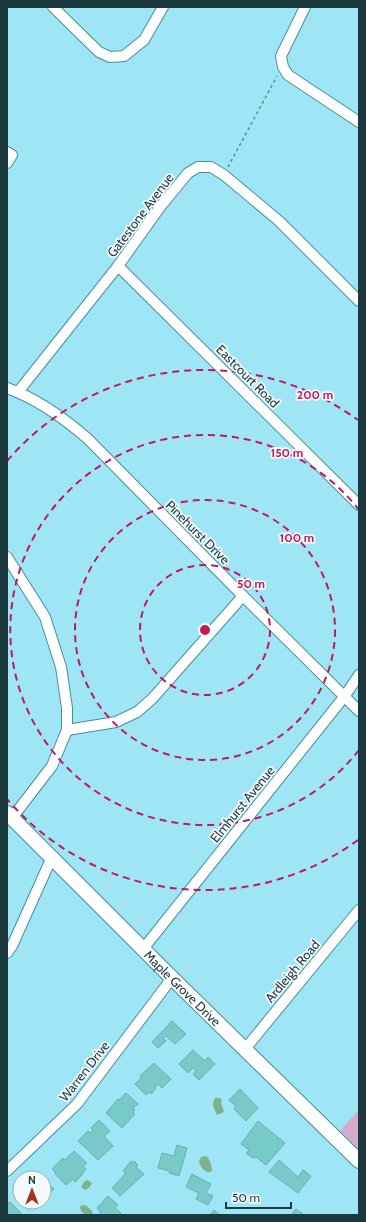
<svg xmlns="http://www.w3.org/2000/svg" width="366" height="1222" viewBox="0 0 366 1222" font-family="Cabin,sans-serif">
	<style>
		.green { fill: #d6aacd }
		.water { fill: #7cb38c }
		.building { fill: #77cac8; stroke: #65b0ae }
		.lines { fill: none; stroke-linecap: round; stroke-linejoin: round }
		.street-casing { stroke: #478e9e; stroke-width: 12 }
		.secondary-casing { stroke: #478e9e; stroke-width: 16 }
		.path { stroke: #588995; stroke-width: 1.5; stroke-dasharray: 3 3; stroke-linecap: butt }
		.street { stroke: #fff; stroke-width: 10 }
		.secondary { stroke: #fff; stroke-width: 14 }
		.ring { fill: none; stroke: #c2185b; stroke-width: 2; stroke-dasharray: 7 5 }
		.labels { text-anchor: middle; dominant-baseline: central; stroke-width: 3.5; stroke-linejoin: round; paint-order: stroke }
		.street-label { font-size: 13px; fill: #1c3940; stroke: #f4fafc }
		.centre { fill: #c2185b; stroke: #f4fafc; stroke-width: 2 }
		.ring-label { font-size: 12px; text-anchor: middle; font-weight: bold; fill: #c2185b; stroke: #f4fafc; stroke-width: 3.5; stroke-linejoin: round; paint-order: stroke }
	</style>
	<rect width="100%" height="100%" fill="#9ee6f6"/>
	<!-- green -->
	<polygon class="green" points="359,1109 359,1149 340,1131"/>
	<!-- water -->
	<g class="water">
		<path d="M215 1098H220L222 1101 221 1103 224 1112 217 1115C214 1108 211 1104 215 1098Z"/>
		<path d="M206 1156C210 1159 212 1166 212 1171 206 1175 200 1167 199 1161L201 1157Z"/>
		<polygon points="87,1180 92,1183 90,1187 85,1190 81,1187 85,1181"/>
		<path d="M82 1205C88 1205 91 1210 94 1215H85L81 1211 80 1207Z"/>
	</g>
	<!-- building -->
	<g class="building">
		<polygon points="172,1021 186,1034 175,1044 166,1036 163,1039 166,1041 158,1048 152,1042"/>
		<polygon points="193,1050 205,1061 208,1057 215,1064 199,1080 193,1074 196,1071 193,1068 188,1073 179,1064"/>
		<polygon points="154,1063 171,1079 162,1088 158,1084 155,1087 156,1088 151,1094 149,1092 146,1095 135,1084 141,1078 140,1076"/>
		<polygon points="240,1089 258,1108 246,1121 234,1109 236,1106 229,1100"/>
		<polygon points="126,1093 138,1104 133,1108 135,1110 133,1112 135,1114 122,1128 106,1113 118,1099 119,1100"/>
		<polygon points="99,1120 110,1131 104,1136 113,1146 98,1160 78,1141 88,1131 90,1133 93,1130 91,1128"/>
		<polygon points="258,1121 285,1143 266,1165 256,1157 253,1158 246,1153 249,1150 241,1144"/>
		<polygon points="177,1145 187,1148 179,1176 169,1173 170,1171 158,1168 162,1153 174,1156"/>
		<polygon points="74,1151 87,1163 83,1166 86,1169 82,1174 83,1174 75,1182 73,1179 66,1185 55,1174 56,1173 52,1169 63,1158 65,1160"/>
		<polygon points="279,1160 298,1177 303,1170 311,1176 298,1193 269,1172"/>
		<polygon points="131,1161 132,1163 134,1161 138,1165 136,1167 144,1174 120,1196 112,1188 126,1173 123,1171"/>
		<polygon points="192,1174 211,1184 206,1193 213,1196 208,1205 196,1199 199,1193 186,1187"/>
		<polygon points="46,1181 54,1189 44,1199 44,1184"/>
		<polygon points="108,1196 118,1205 115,1208 121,1213 119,1215 98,1215 101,1213 97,1208"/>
		<polygon points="10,1202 22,1214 21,1215 7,1215 7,1204"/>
		<polygon points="28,1202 41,1202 35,1208"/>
		<polygon points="296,1209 304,1215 291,1215"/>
		<polygon points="214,1210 220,1215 210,1215"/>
	</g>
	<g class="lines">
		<defs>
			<g id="street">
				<polyline points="53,7 99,52 110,57 124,56 144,40 163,7"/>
				<polyline points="305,7 281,56 283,67 288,75 359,122"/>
				<polyline points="7,152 12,155 7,163"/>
				<polyline points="118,266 359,505"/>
				<path d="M7 388C38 399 64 418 88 439L243 596 359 711"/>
				<polyline points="18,392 118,266 160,207 188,173 198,167 211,167 224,175 279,221 359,301"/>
				<polyline points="7,557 45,617 61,667 67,708 67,730 52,766 12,818"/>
				<polyline points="67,730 116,722 137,712 152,699 243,596"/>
				<polyline points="143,949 344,697 359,675"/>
				<polyline points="7,953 12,946 52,857"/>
				<polyline points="245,1049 359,910"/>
				<polyline points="7,1171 77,1104 172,978"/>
			</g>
			<g id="secondary">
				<path id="s1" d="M7 813 172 978 359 1161"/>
			</g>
		</defs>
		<!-- street casing -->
		<use href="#street" class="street-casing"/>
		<!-- secondary casing -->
		<use href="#secondary" class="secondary-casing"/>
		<!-- path -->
		<polyline class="path" points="228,167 277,76"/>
		<!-- street -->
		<use href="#street" class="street"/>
		<!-- secondary -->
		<use href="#secondary" class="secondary"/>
	</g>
	<!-- distance rings -->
	<g class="ring">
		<circle cx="205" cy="630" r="65"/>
		<circle cx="205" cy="630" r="130"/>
		<path d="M359 750A195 195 0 1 1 359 510"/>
		<path d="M358 840A260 260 0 0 1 7 799M7 461A260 260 0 0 1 358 420"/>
	</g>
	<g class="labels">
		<!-- street labels -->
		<g class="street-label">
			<text transform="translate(140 215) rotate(-53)">Gatestone Avenue</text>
			<text transform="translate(248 376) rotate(45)">Eastcourt Road</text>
			<text transform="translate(198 532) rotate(45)">Pinehurst Drive</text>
			<text transform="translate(242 804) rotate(-51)">Elmhurst Avenue</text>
			<text transform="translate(292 971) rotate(-50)">Ardleigh Road</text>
			<text stroke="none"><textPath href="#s1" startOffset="248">Maple Grove Drive</textPath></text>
			<text transform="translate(84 1071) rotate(-52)">Warren Drive</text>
		</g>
	</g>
	<circle cx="205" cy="630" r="6" class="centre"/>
	<g class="ring-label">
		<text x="315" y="399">200 m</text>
		<text x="287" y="457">150 m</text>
		<text x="297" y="542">100 m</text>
		<text x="251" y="588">50 m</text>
	</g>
	<!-- border -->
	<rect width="366" height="1222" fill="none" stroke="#1c3940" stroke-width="16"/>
	<!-- north arrow -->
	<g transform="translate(32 1190)"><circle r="19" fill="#f4fafc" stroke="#9eadb1"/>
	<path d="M0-3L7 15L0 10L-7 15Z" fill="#a03721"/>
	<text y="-6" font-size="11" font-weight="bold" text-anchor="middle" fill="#1c3940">N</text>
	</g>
	<!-- scale -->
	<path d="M226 1202v6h65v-6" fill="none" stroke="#1c3940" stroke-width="2"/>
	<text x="232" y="1202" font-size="12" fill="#1c3940" stroke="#f4fafc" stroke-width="3" paint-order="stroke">50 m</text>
</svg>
